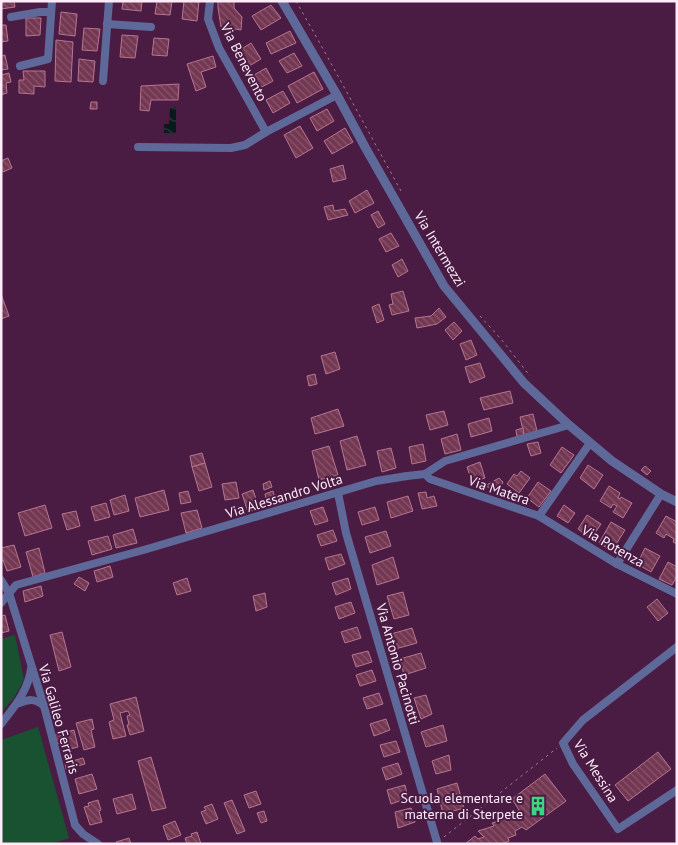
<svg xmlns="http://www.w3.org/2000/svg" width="678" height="845" viewBox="0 0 678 845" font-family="'PT Sans',sans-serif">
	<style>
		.grass { fill: #195230 }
		.water { fill: url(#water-waves) }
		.building { fill: url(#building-back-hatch); stroke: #b77590 }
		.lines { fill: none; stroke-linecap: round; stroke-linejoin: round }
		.path { stroke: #9f7e9a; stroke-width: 1; stroke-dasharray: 2.5 4; stroke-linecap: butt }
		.minor { stroke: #5e699a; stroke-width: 8 }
		.tertiary { stroke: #5e699a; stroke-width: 9 }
		.labels { text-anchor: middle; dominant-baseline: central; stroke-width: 4; stroke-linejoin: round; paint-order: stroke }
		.street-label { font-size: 14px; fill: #fdebf9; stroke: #4a1c43 }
		.poi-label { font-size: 14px; fill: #fdebf9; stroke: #4a1c43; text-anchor: end }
	</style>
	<defs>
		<pattern id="water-waves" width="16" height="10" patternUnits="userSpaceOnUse" patternTransform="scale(1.25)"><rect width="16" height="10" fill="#09191c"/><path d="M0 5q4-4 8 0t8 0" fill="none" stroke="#2e3b3e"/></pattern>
		<pattern id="building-back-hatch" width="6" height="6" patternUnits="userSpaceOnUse" patternTransform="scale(1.25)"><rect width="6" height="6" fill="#733752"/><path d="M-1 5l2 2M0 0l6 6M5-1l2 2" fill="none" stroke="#88546c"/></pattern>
	</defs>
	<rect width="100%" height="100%" fill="#4a1c43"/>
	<!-- grass -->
	<g class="grass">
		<polygon points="15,635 24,680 15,696 1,713 1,639"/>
		<polygon points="38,727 69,838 51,844 1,844 1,740"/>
	</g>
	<!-- water -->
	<polygon class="water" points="176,107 176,133 164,133 164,124 169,124 170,108"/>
	<!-- building -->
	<g class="building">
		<polygon points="1,1 14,1 15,7 1,9"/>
		<polygon points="123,1 142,1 141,11 122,9"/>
		<polygon points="157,1 172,1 170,15 155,14"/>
		<polygon points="184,1 199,1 197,21 182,19"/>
		<polygon points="218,1 234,1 234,8 242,17 241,30 221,27 218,8"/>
		<polygon points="271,5 281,18 261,30 252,16"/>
		<polygon points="61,12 77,14 75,36 59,34"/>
		<polygon points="26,18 41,18 40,35 26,36"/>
		<polygon points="1,25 6,25 8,41 1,42"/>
		<polygon points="84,28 100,29 97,51 82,50"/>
		<polygon points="290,31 296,43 271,54 266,43"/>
		<polygon points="122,35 138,36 135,58 120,57"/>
		<polygon points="154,38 169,39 167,56 152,55"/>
		<polygon points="56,40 73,42 71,82 55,81"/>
		<polygon points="251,43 261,59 244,69 235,53"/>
		<polygon points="294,53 302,66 287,73 279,61"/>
		<polygon points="5,55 8,69 1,70 1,56"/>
		<polygon points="213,56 216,67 201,72 206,87 196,91 187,64"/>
		<polygon points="79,59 95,61 93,82 78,81"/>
		<polygon points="266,68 273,81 256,90 249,78"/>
		<polygon points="23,71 45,71 45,87 34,86 34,94 19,93 19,80 24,80"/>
		<polygon points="314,72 323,89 297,103 288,86"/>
		<polygon points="9,73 11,82 6,83 7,93 1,95 1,75"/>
		<polygon points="179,84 178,100 151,100 149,111 140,110 141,86"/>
		<polygon points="283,91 290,103 273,113 266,100"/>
		<polygon points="91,102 97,102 97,109 90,109"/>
		<polygon points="327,109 334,121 317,131 310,118"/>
		<polygon points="300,126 313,148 296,158 284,135"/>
		<polygon points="345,128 353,142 332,154 324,141"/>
		<polygon points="8,158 12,168 3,172 1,168 1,161"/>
		<polygon points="343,165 346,179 333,182 330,169"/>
		<polygon points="367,190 374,203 355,213 349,201"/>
		<polygon points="333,205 334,211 345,209 348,215 328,220 324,207"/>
		<polygon points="378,211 385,224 378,228 371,215"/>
		<polygon points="391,233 399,246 386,252 379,239"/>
		<polygon points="402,259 408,271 398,277 392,265"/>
		<polygon points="403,291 409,311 392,315 389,305 393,304 391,294"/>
		<polygon points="1,294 9,316 1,319"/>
		<polygon points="379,304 384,320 377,323 372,307"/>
		<polygon points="439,308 446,317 437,324 417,328 415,318 431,316"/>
		<polygon points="454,322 462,331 453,340 445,330"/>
		<polygon points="471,340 477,355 466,360 460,344"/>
		<polygon points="335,352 340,369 326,374 321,356"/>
		<polygon points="480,363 485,377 470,383 465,367"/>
		<polygon points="315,374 317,384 309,386 307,376"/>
		<polygon points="510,391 513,403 484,410 480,398"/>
		<polygon points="338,409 344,426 315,434 311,418"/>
		<polygon points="444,411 448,425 430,430 426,415"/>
		<polygon points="533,414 537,431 524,435 520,417"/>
		<polygon points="489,418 492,431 471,437 468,424"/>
		<polygon points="523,428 524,435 517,437 516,430"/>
		<polygon points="457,434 461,450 445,454 441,439"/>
		<polygon points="357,436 366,465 347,470 340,441"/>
		<polygon points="538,442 541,453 531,456 527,444"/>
		<polygon points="423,444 426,461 412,464 409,447"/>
		<polygon points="329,446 338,475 319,480 312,451"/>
		<polygon points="562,447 574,455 561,473 550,465"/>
		<polygon points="391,448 396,468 382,472 377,451"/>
		<polygon points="202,453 205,463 192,467 190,456"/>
		<polygon points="480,462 485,478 472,482 467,467"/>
		<polygon points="205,463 212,487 199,491 192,467"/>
		<polygon points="588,465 603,475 594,489 580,478"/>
		<polygon points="645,466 651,471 647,475 641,470"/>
		<polygon points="521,471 530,478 519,493 507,484 514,474 517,476"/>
		<polygon points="499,478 503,482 499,491 485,486"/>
		<polygon points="270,481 272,487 264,490 263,484"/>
		<polygon points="236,482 239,498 225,500 222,484"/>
		<polygon points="538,482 551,491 539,507 527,498"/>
		<polygon points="609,486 620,493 618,498 620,499 621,497 632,503 623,518 613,512 617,506 613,504 611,508 600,501"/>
		<polygon points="164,490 169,510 140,517 135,498"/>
		<polygon points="253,490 259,508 248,512 242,494"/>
		<polygon points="188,491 191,502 181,504 179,493"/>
		<polygon points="273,491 276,504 268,507 265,494"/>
		<polygon points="426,492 427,498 434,496 437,506 422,509 418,493"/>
		<polygon points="125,495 129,511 114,515 110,500"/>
		<polygon points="408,496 413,511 391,518 387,502"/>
		<polygon points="106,503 110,517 95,521 91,507"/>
		<polygon points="45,505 52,528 25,536 18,513"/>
		<polygon points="564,505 575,513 568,523 557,516"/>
		<polygon points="323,507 328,521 315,525 310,511"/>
		<polygon points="375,507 379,520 362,525 358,512"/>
		<polygon points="197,510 202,528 186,533 181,513"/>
		<polygon points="76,511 80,526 67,530 62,514"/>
		<polygon points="587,515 601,524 591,539 578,529"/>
		<polygon points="666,516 677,522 677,544 673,542 674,539 666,534 664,538 656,533"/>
		<polygon points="611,522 625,530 612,551 599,543"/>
		<polygon points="133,529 137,543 116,548 113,535"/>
		<polygon points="333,530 337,541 321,546 317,535"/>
		<polygon points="386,531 391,546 370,553 365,537"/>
		<polygon points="108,536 112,549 92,555 88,541"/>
		<polygon points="14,545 21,567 7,571 3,560 1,561 1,548"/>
		<polygon points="39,548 45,573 33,577 26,552"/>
		<polygon points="645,548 660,556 651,572 637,564"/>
		<polygon points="341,554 345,564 329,570 325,558"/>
		<polygon points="393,557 399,578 377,585 372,565"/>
		<polygon points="668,562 677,567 677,576 672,585 659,579"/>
		<polygon points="110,566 113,577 97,582 94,571"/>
		<polygon points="79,577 89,583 85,591 74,584"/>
		<polygon points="187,578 191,591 177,595 173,583"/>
		<polygon points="348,578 351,589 336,595 332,583"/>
		<polygon points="41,586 43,596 25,602 23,591"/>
		<polygon points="403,592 409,615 394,619 387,596"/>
		<polygon points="265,593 267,607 256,611 253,596"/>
		<polygon points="657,599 668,613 658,621 647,607"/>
		<polygon points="351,602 355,613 339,619 335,607"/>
		<polygon points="5,615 9,631 1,633 1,616"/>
		<polygon points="357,627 361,638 345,643 341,632"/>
		<polygon points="412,628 417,643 395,649 391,634"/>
		<polygon points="62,632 71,667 59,671 50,635"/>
		<polygon points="368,651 372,662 356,667 352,655"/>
		<polygon points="421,653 426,668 404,675 400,659"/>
		<polygon points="372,670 376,681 360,686 356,675"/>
		<polygon points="379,693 383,704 367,709 363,698"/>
		<polygon points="426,695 432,714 421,719 414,698"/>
		<polygon points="136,697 144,731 130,735 127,725 129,725 127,716 130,715 128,711 120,713 126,736 113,739 109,722 114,720 110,704"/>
		<polygon points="92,719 94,729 91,730 95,747 84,750 76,723"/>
		<polygon points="386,719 390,730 374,736 370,724"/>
		<polygon points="443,725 447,741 426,747 421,732"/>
		<polygon points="74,730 78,747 66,750 64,742 57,744 55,735"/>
		<polygon points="396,741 400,752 384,757 380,745"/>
		<polygon points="658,752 671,769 628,801 615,785"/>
		<polygon points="449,755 451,770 436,774 432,761"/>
		<polygon points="151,757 166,808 152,811 138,761"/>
		<polygon points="83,758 85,764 66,769 65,763"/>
		<polygon points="398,763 402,774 386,780 382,768"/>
		<polygon points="92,774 97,789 79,794 75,779"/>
		<polygon points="545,774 566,801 526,830 522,827 515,831 516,835 508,838 509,841 502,844 465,844 475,836 478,839 484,837 478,831 494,826 492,823 501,820 500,817 508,813 510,817 519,810 512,799"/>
		<polygon points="457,783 464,808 443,814 437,789"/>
		<polygon points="405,785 408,798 391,804 387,790"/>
		<polygon points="256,791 261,804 249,808 244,795"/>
		<polygon points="132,794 136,809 117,814 113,799"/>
		<polygon points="98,800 101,810 99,811 102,822 90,825 84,807 89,806 88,803"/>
		<polygon points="232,800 245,831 237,834 224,803"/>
		<polygon points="212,804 218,819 206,824 201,812 206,810 204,807"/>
		<polygon points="411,808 415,822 398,828 395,812"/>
		<polygon points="264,811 267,821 261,823 257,813"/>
		<polygon points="175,821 181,835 168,840 163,826"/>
		<polygon points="197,832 201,844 187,844 185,838 192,836 191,834"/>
		<polygon points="129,838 131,844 117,844 116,842"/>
	</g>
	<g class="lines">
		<!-- path -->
		<g class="path">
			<polyline points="296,1 327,56 401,191"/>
			<polyline points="480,316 501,339 530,376"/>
			<polyline points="444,837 557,748"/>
		</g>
		<!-- minor -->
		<g class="minor">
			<polyline points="210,1 208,19 219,48 266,132"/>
			<polyline points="11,17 40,12 51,12"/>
			<polyline points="107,24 151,27"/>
			<polyline points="20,66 48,59 52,1"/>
			<polyline points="103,81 109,1"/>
			<polyline points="138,147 231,148 245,145 266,132 337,95"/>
			<polyline points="425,474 430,479 539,516 617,564 677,594"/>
			<polyline points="338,493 346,533 437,842"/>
			<polyline points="539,516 590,443"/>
			<polyline points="617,564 661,494"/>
			<polyline points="1,580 9,593 44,706 75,825 83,834 98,844"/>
			<polyline points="1,603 16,585 147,549 376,481 407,476 425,474 445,461 569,425"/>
			<polyline points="677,647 583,720 563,743 573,764 618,829 677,790"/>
			<path d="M17 704C28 700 33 697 44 706"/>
			<path d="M1 724C14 707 28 691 31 669"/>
		</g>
		<!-- tertiary -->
		<polyline class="tertiary" points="282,1 337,95 365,147 444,286 524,383 569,425 612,461 661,494 677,502"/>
	</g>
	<!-- icons -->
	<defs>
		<symbol id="building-bare" viewBox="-9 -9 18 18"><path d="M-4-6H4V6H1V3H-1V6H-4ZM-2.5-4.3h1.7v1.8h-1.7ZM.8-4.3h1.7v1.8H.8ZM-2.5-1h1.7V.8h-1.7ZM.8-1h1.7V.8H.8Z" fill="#3ad77f" stroke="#4a1c43" stroke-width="2.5" paint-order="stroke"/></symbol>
	</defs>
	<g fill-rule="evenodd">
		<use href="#building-bare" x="524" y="792" width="28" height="28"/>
	</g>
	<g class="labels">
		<!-- street labels -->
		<g class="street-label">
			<text transform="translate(244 62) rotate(63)">Via Benevento</text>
			<text transform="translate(440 249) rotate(59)">Via Intermezzi</text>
			<text transform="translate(499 490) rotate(19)">Via Matera</text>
			<text transform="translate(284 496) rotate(-17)">Via Alessandro Volta</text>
			<text transform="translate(613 546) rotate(30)">Via Potenza</text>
			<text transform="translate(398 664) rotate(74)">Via Antonio Pacinotti</text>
			<text transform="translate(59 719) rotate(74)">Via Galileo Ferraris</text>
			<text transform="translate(596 771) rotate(58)">Via Messina</text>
		</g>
		<!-- poi labels -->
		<g class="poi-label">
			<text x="523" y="798">Scuola elementare e<tspan x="523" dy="16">materna di Sterpete</tspan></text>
		</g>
	</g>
	<!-- border -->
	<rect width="678" height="845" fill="none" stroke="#fdebf9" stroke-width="5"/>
</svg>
